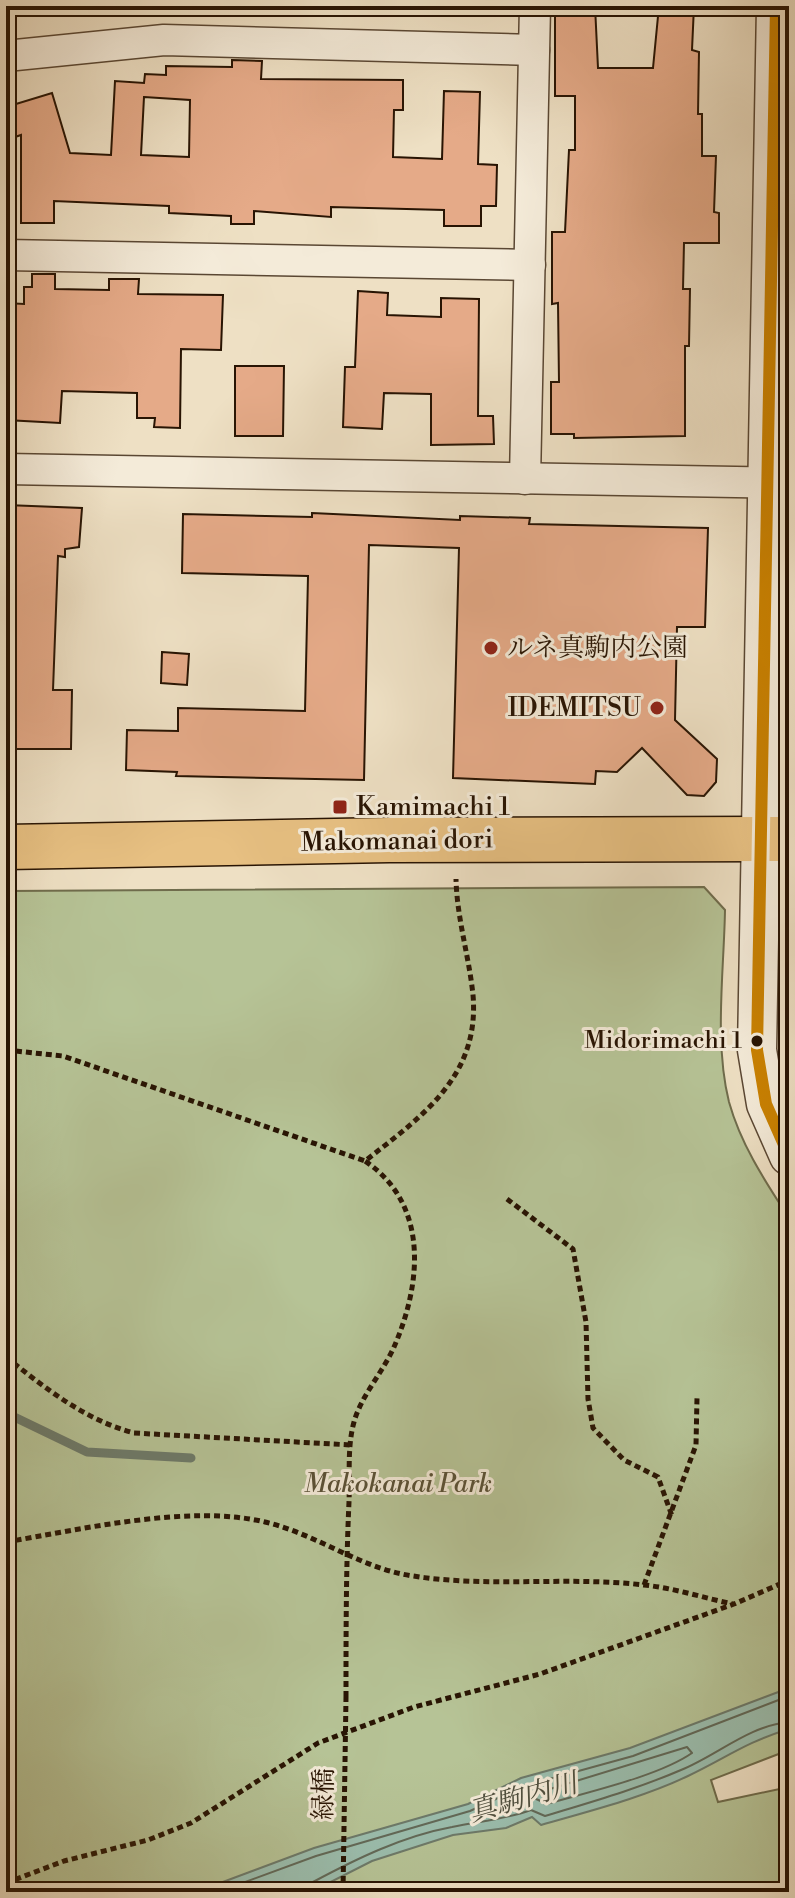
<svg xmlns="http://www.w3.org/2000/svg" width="795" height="1898" viewBox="0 0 795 1898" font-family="'Libre Bodoni','Noto Serif JP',serif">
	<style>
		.green { fill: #b6c396; stroke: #6f6c4c; stroke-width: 2 }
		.water { fill: #9bbeae; stroke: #6d7a6a; stroke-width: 2 }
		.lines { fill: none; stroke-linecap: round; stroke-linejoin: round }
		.shore { stroke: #626958; stroke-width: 2 }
		.stream { stroke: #6d7a6a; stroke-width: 9 }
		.building { fill: #e5aa88; stroke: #281403; stroke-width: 2; fill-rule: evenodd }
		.minor-casing { stroke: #5a4733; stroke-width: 33 }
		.tertiary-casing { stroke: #5a4733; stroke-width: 41 }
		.trunk-casing { stroke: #281403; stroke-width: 47 }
		.path { stroke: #281403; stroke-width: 5; stroke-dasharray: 6 4; stroke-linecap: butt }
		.minor { stroke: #f4ebd9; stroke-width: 30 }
		.tertiary { stroke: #f4ebd9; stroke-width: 38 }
		.trunk { stroke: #e7c082; stroke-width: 44 }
		.path-bridge { stroke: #281403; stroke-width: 5; stroke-dasharray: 6 4; stroke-linecap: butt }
		.bus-1-casing { stroke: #f4ebd9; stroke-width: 18 }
		.bus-1 { stroke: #c98101; stroke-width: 12 }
		.poi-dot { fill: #8f2418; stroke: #f4ebd9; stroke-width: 3 }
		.bus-dot { fill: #281403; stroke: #f4ebd9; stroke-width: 3 }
		.labels { text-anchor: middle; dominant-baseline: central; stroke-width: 6; stroke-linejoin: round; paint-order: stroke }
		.bus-label { font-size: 24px; fill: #281403; stroke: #f4ebd9; text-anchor: end }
		.poi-label { font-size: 26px; fill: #281403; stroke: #f4ebd9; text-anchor: start }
		.street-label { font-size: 26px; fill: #281403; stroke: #f4ebd9 }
		.park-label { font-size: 26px; font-style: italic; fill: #5a5136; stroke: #f4ebd9 }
		.water-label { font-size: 28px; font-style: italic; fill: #50503f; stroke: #f4ebd9 }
	</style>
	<rect width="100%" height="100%" fill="#eee0c4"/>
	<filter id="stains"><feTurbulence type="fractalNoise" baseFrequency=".0025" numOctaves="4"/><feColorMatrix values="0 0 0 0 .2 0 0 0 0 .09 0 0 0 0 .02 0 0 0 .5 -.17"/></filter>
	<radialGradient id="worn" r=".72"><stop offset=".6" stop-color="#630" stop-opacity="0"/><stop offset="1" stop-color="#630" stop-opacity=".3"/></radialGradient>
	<!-- green -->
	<path class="green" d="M704 887 725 910C724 971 714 1042 729 1102 741 1145 765 1181 789 1218V1750L711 1780 718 1802 789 1787V1892H6V891Z"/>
	<!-- water -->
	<path class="water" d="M789 1688V1729C746 1742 726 1758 688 1776 642 1798 589 1811 541 1825L532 1817 506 1828 453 1835 372 1861 311 1892H196L314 1848 468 1804 521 1778 630 1748Z"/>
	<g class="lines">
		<!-- shore -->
		<g class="shore">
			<path d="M687 1747 692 1753C659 1776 588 1792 547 1804L534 1798 537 1793Z"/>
			<polyline points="218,1892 316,1856 470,1811 524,1786 633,1756 789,1696"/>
			<path d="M309 1892 313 1882C356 1859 403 1836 452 1827 481 1821 503 1820 531 1810L545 1816C591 1802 637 1789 681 1770 718 1755 748 1726 789 1722"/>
		</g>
		<!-- stream -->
		<polyline class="stream" points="6,1413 87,1452 191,1458"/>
	</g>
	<!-- building -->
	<g class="building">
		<polygon points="555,6 595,6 598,68 653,68 659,6 694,6 692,50 699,52 698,114 702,114 702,156 716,156 714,212 719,213 719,243 684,243 683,289 690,289 689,346 685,346 685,436 574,438 574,434 551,434 551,382 559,382 558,303 552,304 552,232 565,232 569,150 575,150 575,96 555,96"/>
		<path d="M232 60 262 61 261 79 403 80V110H394L393 157 442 159 444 91 480 92 478 164 497 165 496 206H481V226H444V210L331 207V217L254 211V224H231V216L169 213V206L54 201V223H21V135L6 140V107L52 93 70 153 111 155 115 81 144 83 145 74 166 75V66L232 67ZM144 97 190 100 189 157 141 155Z"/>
		<polygon points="32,274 55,274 55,289 109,290 109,279 139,279 138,294 223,295 221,350 181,349 180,428 154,427 155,418 137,418 137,393 62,391 60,423 6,420 6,303 24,304 24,287 32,287"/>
		<polygon points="358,291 388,293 387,315 441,317 441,298 479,299 478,416 493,416 494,444 431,445 431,394 384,393 382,429 343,427 345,367 355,367"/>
		<polygon points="235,366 284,366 283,436 235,436"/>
		<polygon points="6,505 82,508 79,547 65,549 65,557 58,556 53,690 72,690 71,749 6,749"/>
		<polygon points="312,513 460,520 460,516 530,518 529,524 708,528 705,627 677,627 675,720 717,759 716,782 704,796 687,795 642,748 617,772 596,771 595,784 453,778 459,548 369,545 364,780 176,776 177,772 126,770 127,730 178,731 178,708 305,711 308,576 182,573 183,514 312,517"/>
		<polygon points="162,652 189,654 187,685 161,683"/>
	</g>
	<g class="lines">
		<defs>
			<g id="minor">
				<polyline points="6,56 164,40 534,50"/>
				<polyline points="6,255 530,265"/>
				<polyline points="6,469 789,483"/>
				<polyline points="525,479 535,6"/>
			</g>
			<polyline id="tertiary" points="776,6 757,1050 766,1104 789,1156"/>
			<polyline id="trunk" points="6,847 389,840 789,839"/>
		</defs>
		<!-- minor casing -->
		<use href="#minor" class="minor-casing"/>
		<!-- tertiary casing -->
		<use href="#tertiary" class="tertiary-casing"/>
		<!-- trunk casing -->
		<use href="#trunk" class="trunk-casing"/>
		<!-- path -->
		<g class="path">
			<path d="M6 1050 63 1056 365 1161C421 1117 480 1077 473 995 469 956 457 919 456 879"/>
			<polyline points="507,1199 573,1249 586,1322 588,1399 593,1428 624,1460 658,1477 672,1516"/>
			<path d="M6 1357C45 1388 85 1420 134 1433L351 1445"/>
			<path d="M6 1542C83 1529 190 1504 265 1522 319 1535 359 1568 413 1576 489 1588 568 1576 644 1585 674 1588 704 1598 733 1604"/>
			<polyline points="644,1585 696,1445 697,1398"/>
			<path d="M346 1697C346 1632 346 1567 349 1502 350 1476 347 1447 354 1422 361 1396 383 1372 394 1347 422 1283 429 1204 365 1161"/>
			<polyline points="6,1883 64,1861 148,1840 191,1823 318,1743 414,1707 540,1674 734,1604 789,1580"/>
		</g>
		<!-- minor -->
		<use href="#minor" class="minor"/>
		<!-- tertiary -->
		<use href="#tertiary" class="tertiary"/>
		<!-- trunk -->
		<use href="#trunk" class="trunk"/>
		<!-- path-bridge -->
		<polyline class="path-bridge" points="343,1892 346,1697"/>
		<defs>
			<polyline id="bus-1" points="776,6 757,1050 766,1104 789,1156"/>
		</defs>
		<!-- bus-1 casing -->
		<use href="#bus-1" class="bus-1-casing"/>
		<!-- bus-1 -->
		<use href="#bus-1" class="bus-1"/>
	</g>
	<!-- markers -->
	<g class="poi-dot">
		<circle cx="491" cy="648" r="8"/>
		<circle cx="657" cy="708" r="8"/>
		<rect x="332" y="799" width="16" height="16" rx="4"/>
	</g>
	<circle class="bus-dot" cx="757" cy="1041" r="7"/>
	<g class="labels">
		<!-- bus labels -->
		<g class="bus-label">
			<text x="742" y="1041">Midorimachi 1</text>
		</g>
		<!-- poi labels -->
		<g class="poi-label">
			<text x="507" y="648">ルネ真駒内公園</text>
			<text x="641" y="708" text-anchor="end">IDEMITSU</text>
			<text x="356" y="807">Kamimachi 1</text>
		</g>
		<!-- street labels -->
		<g class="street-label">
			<text transform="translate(397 841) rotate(-1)">Makomanai dori</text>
			<text transform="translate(324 1794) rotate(-89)">緑橋</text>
		</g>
		<!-- park labels -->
		<g class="park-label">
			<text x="398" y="1484">Makokanai Park</text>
		</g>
		<!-- water labels -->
		<g class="water-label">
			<text transform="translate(523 1798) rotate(-16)">真駒内川</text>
		</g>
	</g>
	<!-- margin -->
	<rect width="795" height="1898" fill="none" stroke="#eee0c4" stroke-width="32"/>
	<rect x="8" y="8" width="779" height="1882" fill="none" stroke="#281403" stroke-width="4"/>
	<rect x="16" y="16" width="763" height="1866" fill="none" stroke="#281403" stroke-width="2"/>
	<rect width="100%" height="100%" filter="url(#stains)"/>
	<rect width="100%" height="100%" fill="url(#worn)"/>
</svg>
